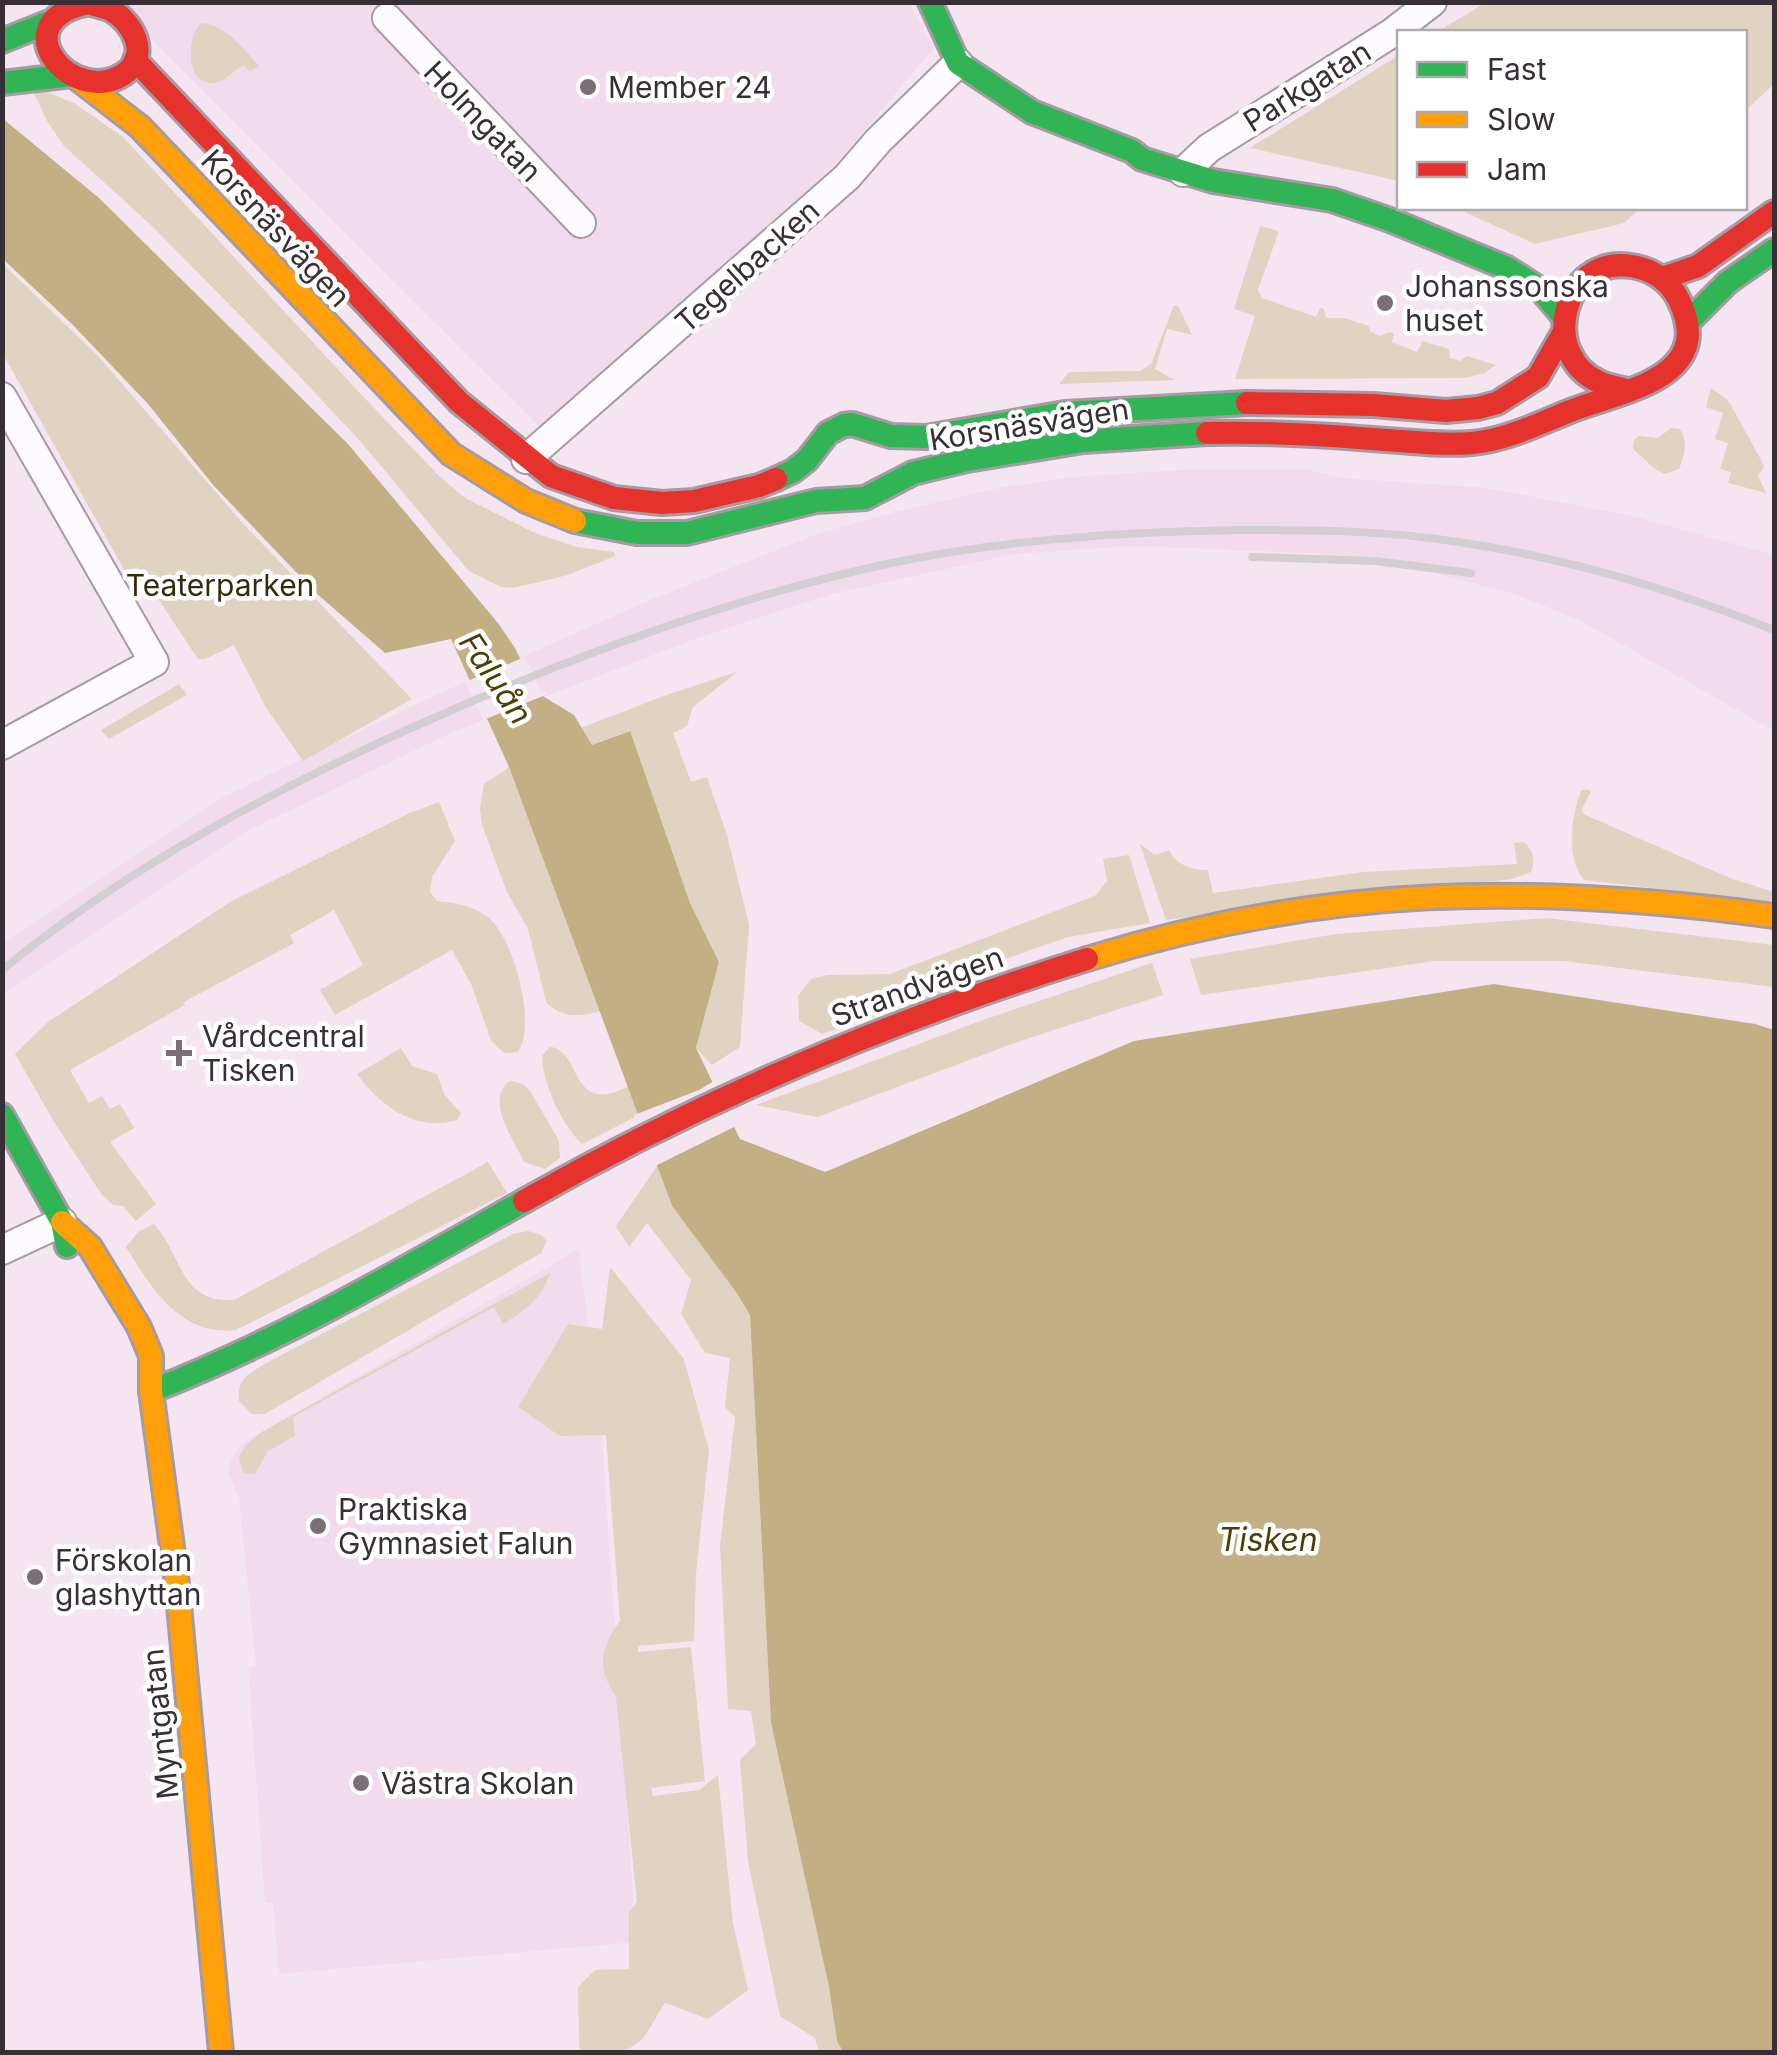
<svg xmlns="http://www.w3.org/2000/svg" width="1777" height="2055" viewBox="0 0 1777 2055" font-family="Inter,sans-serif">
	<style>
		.built { fill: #f3dbee }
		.green { fill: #e1d3c1 }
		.water { fill: #c2b084 }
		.pier { fill: #f4e5f1 }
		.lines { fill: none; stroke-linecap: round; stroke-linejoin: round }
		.street-casing { stroke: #a69ba3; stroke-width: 32 }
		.fast-casing { stroke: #a69ba3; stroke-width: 28 }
		.slow-casing { stroke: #a69ba3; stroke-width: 28 }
		.jam-casing { stroke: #a69ba3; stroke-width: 28 }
		.street { stroke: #fdfbfd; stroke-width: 28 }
		.fast { stroke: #30b455; stroke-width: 22 }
		.slow { stroke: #ff9f0a; stroke-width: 22 }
		.jam { stroke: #e5322d; stroke-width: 22 }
		.rail { stroke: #d3ced2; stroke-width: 8 }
		.poi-dot { fill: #7a6e77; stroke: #fff; stroke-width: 4 }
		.labels { text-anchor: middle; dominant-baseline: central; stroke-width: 9; stroke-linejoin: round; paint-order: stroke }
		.street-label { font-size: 30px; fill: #382e36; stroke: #fff }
		.poi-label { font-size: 30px; fill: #382e36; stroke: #fff; text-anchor: start }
		.park-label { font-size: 30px; fill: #342b0c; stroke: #fff }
		.water-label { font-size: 32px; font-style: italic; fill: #4c3e04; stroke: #fff }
	</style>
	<rect width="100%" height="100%" fill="#f4e5f1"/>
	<!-- built -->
	<g class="built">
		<polygon points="115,3 909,3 934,48 841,158 548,435"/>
		<polygon points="1199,469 1304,469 1343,478 1487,488 1633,516 1774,555 1774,731 1581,621 1514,594 1439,574 1310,553 1135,546 1015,554 832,594 700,637 453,732 245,832 3,994 3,944 225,796 438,694 650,600 820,533 899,511 1003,487 1082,476"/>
		<polygon points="579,1249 602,1436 636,1942 279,1974 273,1903 265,1903 248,1668 256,1666 239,1500 228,1470 234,1453 244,1442"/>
	</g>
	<!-- green -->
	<g class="green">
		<polygon points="1485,3 1774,3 1774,84 1745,111 1744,32 1437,32"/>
		<path d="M201 23C226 25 243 48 259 66L250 72 244 65C232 71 224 85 209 83 184 79 188 35 201 23Z"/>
		<polygon points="1399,55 1399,181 1250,148"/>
		<polygon points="37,88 74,103 123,137 356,389 439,476 465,498 535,533 577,547 614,552 615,556 568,575 513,588 501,587 469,571 360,441 286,362 151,225 64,146 47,121 32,89"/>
		<polygon points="1456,208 1640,208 1624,223 1535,244"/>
		<polygon points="1260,226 1279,231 1258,290 1262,298 1316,317 1320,308 1324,309 1326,318 1344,318 1369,326 1370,331 1379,336 1390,332 1394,334 1392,342 1417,352 1423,341 1449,349 1450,358 1460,361 1467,356 1496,365 1484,373 1465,378 1235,379 1255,316 1234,309"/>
		<polygon points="3,264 98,356 246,527 412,699 303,761 265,706 234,645 205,659 198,659 137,567 126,573 3,354"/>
		<polygon points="1174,305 1178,306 1192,335 1167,329 1155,369 1175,380 1059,384 1069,372 1140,371 1151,364"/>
		<polygon points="1711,388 1728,400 1761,460 1764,467 1758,476 1766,493 1728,483 1731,472 1720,469 1728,443 1715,439 1723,413 1706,407"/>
		<path d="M1671 428 1680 429C1688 442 1685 454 1679 469L1665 474 1655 469 1633 449 1634 440 1639 436 1658 438Z"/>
		<polygon points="737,672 693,707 687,726 673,733 691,782 707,777 727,835 749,925 740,1047 712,1065 696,1048 719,962 690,903 629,731 592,745 581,728 666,695"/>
		<polygon points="179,684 187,695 109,739 101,730"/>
		<path d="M509 767 601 1011C580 1017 562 1019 546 1002L528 929 507 892 482 825 480 808 484 784Z"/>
		<path d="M1586 789 1591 791 1582 809 1583 814 1730 878 1774 892V902L1584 880C1566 859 1571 816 1581 791Z"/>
		<path d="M439 802 455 841 432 877 430 892 437 901C456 903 475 906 489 918 514 939 537 1025 518 1052L504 1053 491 1041 472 986 452 950 335 1015 320 990 363 965 334 910 290 935 294 943 184 1002 185 1005 70 1070 89 1103 102 1096 110 1109 120 1104 134 1128 110 1142 156 1204 136 1221 123 1206 113 1205 102 1195 56 1125 15 1054 48 1022 230 902 410 813Z"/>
		<path d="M1523 842C1533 849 1536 860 1531 872L1512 879 1166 920 1140 844 1155 855 1169 850C1178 866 1191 870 1208 870L1213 893 1364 872 1517 864 1514 843Z"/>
		<polygon points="1129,855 1150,923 1068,937 1005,959 943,993 822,1034 799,1021 798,996 811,979 827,975 890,974 1087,899 1096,895 1107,881 1103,859"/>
		<polygon points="1546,918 1774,945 1774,987 1563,961 1435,961 1201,995 1190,959 1336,934"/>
		<polygon points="1152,963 1163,995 1023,1040 817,1117 756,1105 980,1021"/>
		<path d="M550 1047C582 1049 569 1118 629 1086L639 1115 582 1144C561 1123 543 1085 542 1056Z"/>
		<path d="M401 1048 412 1066 437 1074 444 1094 461 1113 457 1120C416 1132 381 1107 357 1074Z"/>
		<path d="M510 1081 523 1084 529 1089 559 1141 560 1158 545 1169 524 1162C514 1140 484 1100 510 1081Z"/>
		<path d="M488 1162 507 1193 236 1330C181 1337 151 1288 126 1247L138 1232 154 1224C182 1254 180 1304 234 1300Z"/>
		<polygon points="657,1166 672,1206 736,1292 750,1315 771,1723 829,1987 837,2041 843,2052 819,2052 815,2038 780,2016 748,1861 740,1760 756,1744 751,1711 728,1709 720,1546 735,1417 725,1407 730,1358 705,1353 681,1314 691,1280 647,1223 629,1247 616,1226"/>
		<path d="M528 1231 539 1234 547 1241 541 1253 265 1414H252L239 1401C236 1377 252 1372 270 1361L513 1234Z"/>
		<path d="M610 1267 684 1359 709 1450 696 1574 694 1641 638 1646V1652L691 1647 705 1781 651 1788 653 1796 699 1790 718 1775 733 1923 748 1990 708 2019 665 2003C644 2034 645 2052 604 2052 594 2052 588 2053 579 2048L578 1987 595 1970 629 1969V1912L637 1902 616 1697C597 1668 599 1649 620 1621L606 1435 560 1436 518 1407 568 1324 602 1329Z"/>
		<path d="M550 1273C541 1299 526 1310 503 1324L494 1307 293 1417 295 1436 268 1451 255 1474 243 1473 239 1457 246 1445 260 1433Z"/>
	</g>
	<!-- water -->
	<polygon class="water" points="2,118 99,198 348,444 498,623 515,648 536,692 574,715 592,745 630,731 690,903 719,962 696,1048 740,1139 825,1172 1134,1041 1494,984 1755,1024 1774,1030 1774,2052 843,2052 837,2041 829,1987 771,1723 750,1315 736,1292 672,1206 509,767 451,639 385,653 316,593 214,486 148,404 72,324 6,262 2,255"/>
	<!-- pier -->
	<g class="pier">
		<polygon points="525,657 540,689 548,694 483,720 465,682"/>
		<polygon points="717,1079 738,1125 653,1167 634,1115 699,1090"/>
	</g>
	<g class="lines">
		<defs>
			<g id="street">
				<polyline points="387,18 581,223"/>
				<polyline points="1183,172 1209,148 1392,33 1432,2"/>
				<polyline points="2,397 154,662 2,745"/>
				<polyline points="526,459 847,177 878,141 958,63"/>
				<polyline points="2,1250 62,1222"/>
			</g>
			<g id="fast">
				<polyline points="930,2 958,63 1032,112 1132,151 1142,159 1213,181 1332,200 1390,220 1507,268 1540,289 1563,316"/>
				<polyline points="2,41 47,23"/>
				<polyline points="2,83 72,75"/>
				<polyline points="1687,323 1728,282 1774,250"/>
				<polyline points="776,479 793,471 807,460 828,433 844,425 852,424 891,436 926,437 1065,413 1247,403"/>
				<polyline points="575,521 637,533 687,533 816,501 865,498 913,473 967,460 1083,441 1207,433"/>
				<polyline points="2,1115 62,1222 67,1246"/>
				<path d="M151 1391C282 1340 402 1270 524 1201"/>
			</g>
			<g id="slow">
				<polyline points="78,79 140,127 451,454 526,501 575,521"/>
				<path d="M1087 959C1326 885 1529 883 1774 916"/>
				<polyline points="62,1222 90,1247 139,1327 151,1356 151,1391 177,1584 221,2052"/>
			</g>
			<g id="jam">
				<path d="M88 3C95 5 104 7 111 10 133 22 151 56 124 74 72 108 0 22 88 3Z"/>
				<polyline points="135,60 459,402 551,476 614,498 662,503 694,501 759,486 776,479"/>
				<polyline points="1663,278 1698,266 1774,212"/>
				<polyline points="1247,403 1373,405 1446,411 1478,408 1497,403 1538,377 1562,335"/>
				<path d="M1207 433C1258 432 1308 434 1359 438 1396 440 1435 446 1472 443 1507 440 1540 423 1573 410 1622 391 1717 378 1679 300 1670 281 1652 269 1631 266 1563 255 1538 354 1599 382 1607 386 1619 388 1628 390"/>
				<path d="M524 1201C703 1099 891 1020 1087 959"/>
			</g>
		</defs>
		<!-- street casing -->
		<use href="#street" class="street-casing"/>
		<!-- fast casing -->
		<use href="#fast" class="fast-casing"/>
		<!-- slow casing -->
		<use href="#slow" class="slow-casing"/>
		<!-- jam casing -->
		<use href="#jam" class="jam-casing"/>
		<!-- street -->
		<use href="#street" class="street"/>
		<!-- fast -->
		<use href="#fast" class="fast"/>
		<!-- slow -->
		<use href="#slow" class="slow"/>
		<!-- jam -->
		<use href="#jam" class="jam"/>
		<!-- rail -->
		<g class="rail">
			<polyline points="1252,557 1375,561 1471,573"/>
			<path d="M2 970C134 862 287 782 443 714 579 654 736 597 882 565 999 540 1119 532 1239 530 1305 530 1372 530 1437 539 1552 554 1667 587 1774 630"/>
		</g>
	</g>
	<!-- markers -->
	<g class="poi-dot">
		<circle cx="588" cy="87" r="10"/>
		<circle cx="1385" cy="303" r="10"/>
		<path d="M174 1038h10v10h10v10h-10v10h-10v-10h-10v-10h10z"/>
		<circle cx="318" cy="1526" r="10"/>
		<circle cx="35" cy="1577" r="10"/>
		<circle cx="361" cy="1783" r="10"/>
	</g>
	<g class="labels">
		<!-- street labels -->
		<g class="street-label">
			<text transform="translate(1307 86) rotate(-32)">Parkgatan</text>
			<text transform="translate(483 121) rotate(46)">Holmgatan</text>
			<text transform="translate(276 228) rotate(47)">Korsnäsvägen</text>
			<text transform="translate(747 266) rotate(-42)">Tegelbacken</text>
			<text transform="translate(1029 424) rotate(-9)">Korsnäsvägen</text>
			<text transform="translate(917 986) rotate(-20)">Strandvägen</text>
			<text transform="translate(160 1724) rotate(-96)">Myntgatan</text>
		</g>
		<!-- poi labels -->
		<g class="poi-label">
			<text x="608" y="87">Member 24</text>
			<text x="1405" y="286">Johanssonska<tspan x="1405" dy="34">huset</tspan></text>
			<text x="202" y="1036">Vårdcentral<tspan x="202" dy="34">Tisken</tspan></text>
			<text x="338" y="1509">Praktiska<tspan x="338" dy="34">Gymnasiet Falun</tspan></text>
			<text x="55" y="1560">Förskolan<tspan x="55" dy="34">glashyttan</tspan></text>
			<text x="381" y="1783">Västra Skolan</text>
		</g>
		<!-- park labels -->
		<g class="park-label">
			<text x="220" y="585">Teaterparken</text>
		</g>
		<!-- water labels -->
		<g class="water-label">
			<text transform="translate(496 678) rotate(56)">Faluån</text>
			<text x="1268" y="1539">Tisken</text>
		</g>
	</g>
	<!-- border -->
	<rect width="1777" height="2055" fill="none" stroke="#382e36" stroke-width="10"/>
	<!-- legend -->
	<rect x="1397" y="30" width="350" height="180" fill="#ffffff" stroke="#afabaf" stroke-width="2.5"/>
	<rect x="1417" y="62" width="50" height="15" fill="#30b455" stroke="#afabaf" stroke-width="2.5"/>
	<text x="1487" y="80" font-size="30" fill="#382e36">Fast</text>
	<rect x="1417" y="112" width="50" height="15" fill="#ff9f0a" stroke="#afabaf" stroke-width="2.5"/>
	<text x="1487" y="130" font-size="30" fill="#382e36">Slow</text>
	<rect x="1417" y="162" width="50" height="15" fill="#e5322d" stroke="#afabaf" stroke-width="2.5"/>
	<text x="1487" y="180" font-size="30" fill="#382e36">Jam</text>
</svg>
